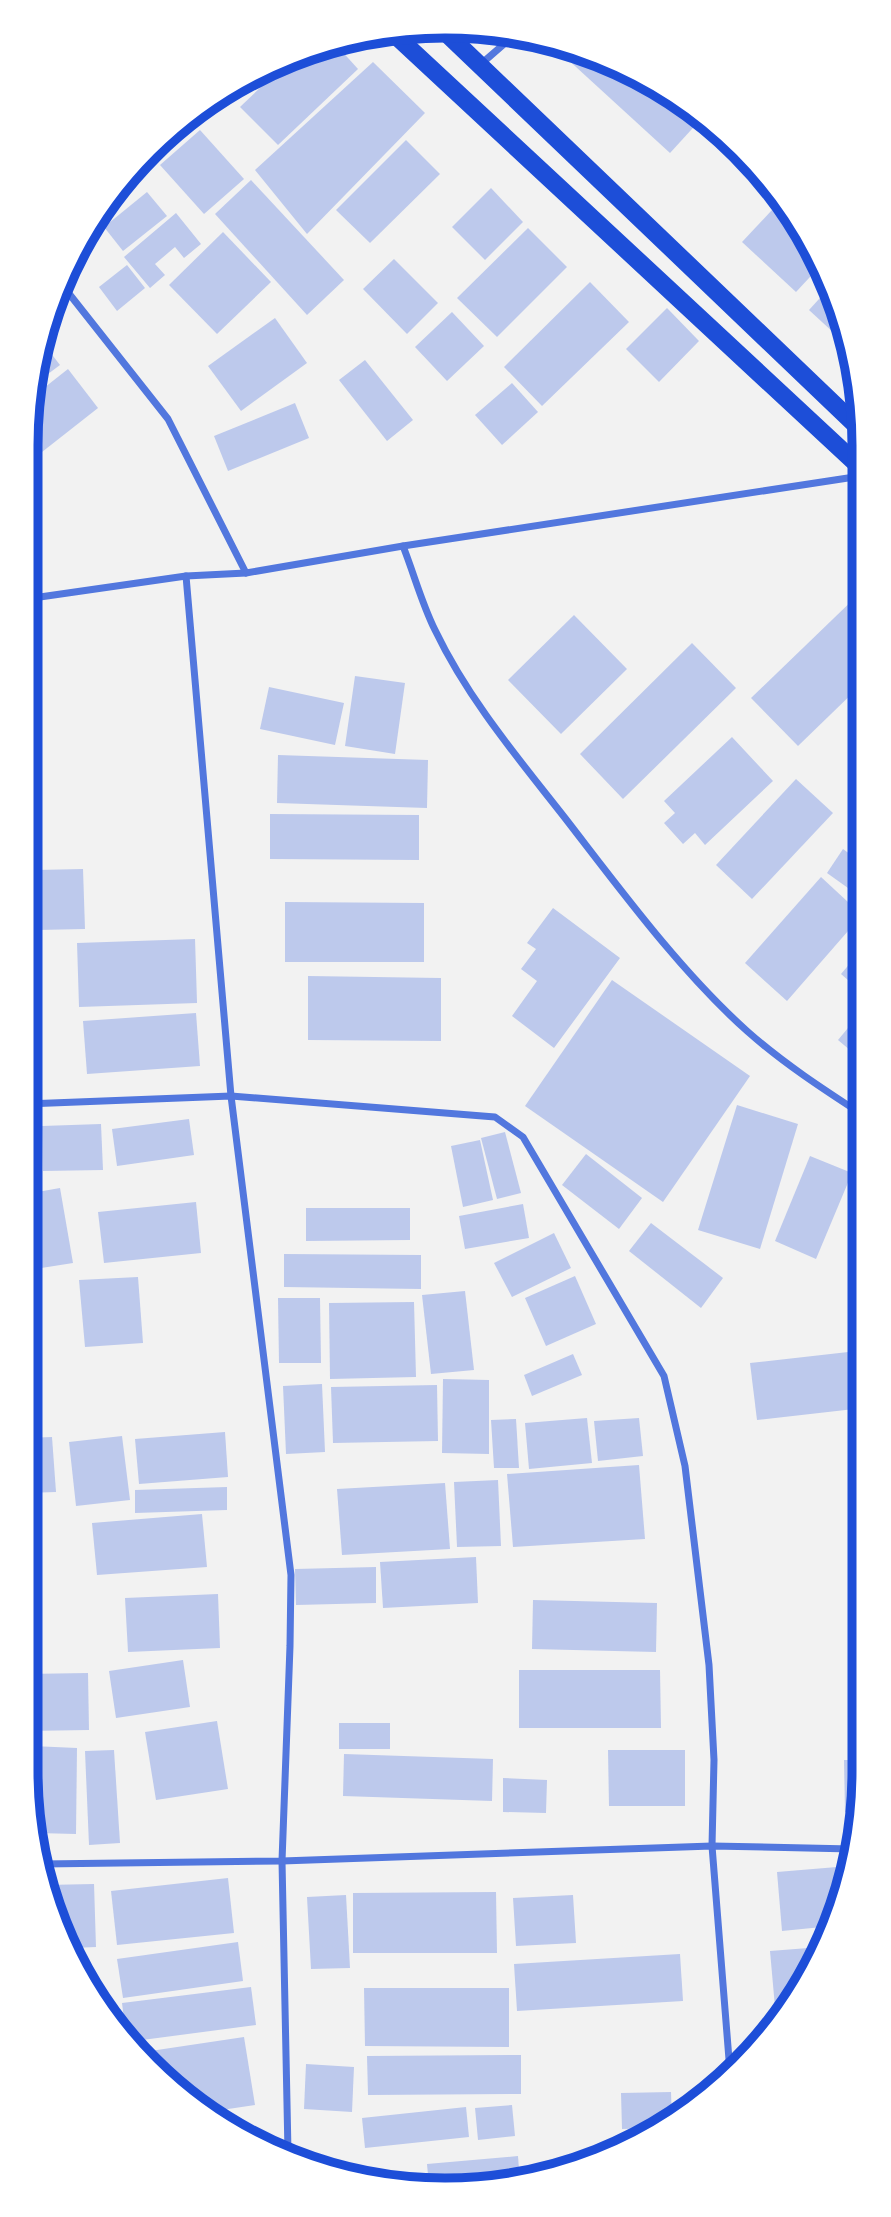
<svg xmlns="http://www.w3.org/2000/svg" width="891" height="2217" viewBox="0 0 891 2217" font-family="'Noto Sans',sans-serif">
	<style>
		.building { fill: #bdc9ec }
		.lines { fill: none; stroke-linecap: round; stroke-linejoin: round }
		.minor { stroke: #5277de; stroke-width: 7 }
		.primary { stroke: #1d4ed8; stroke-width: 18 }
		.rim { fill: none; stroke: #1d4ed8; stroke-width: 9 }
	</style>
	<rect width="100%" height="100%" fill="#f2f2f2"/>
	<!-- building -->
	<g class="building">
		<polygon points="552,45 580,48 678,97 702,118 670,153"/>
		<polygon points="339,48 358,69 278,145 240,107 287,62"/>
		<polygon points="373,62 425,113 307,234 255,170"/>
		<polygon points="200,130 244,179 204,214 160,165"/>
		<polygon points="406,140 440,174 370,243 336,210"/>
		<polygon points="148,156 155,162 100,223 130,169"/>
		<polygon points="251,180 344,280 307,315 215,214"/>
		<polygon points="491,188 523,222 485,260 452,227"/>
		<polygon points="147,192 167,216 123,251 104,227"/>
		<polygon points="772,210 813,248 823,263 796,292 742,242"/>
		<polygon points="176,213 201,244 184,258 175,247 155,264 165,275 150,288 124,257"/>
		<polygon points="528,228 567,267 497,337 457,298"/>
		<polygon points="223,232 271,282 217,334 169,285"/>
		<polygon points="394,259 438,303 407,334 363,289"/>
		<polygon points="127,265 145,288 117,311 99,287"/>
		<polygon points="590,282 629,322 542,406 504,367"/>
		<polygon points="830,287 838,313 847,345 809,310"/>
		<polygon points="667,308 699,341 659,382 626,349"/>
		<polygon points="452,312 484,346 447,381 415,347"/>
		<polygon points="275,318 307,363 241,411 208,366"/>
		<polygon points="43,343 60,365 36,383 42,347"/>
		<polygon points="365,360 413,420 387,441 339,380"/>
		<polygon points="68,369 98,408 28,463 26,460 26,446 35,395"/>
		<polygon points="512,383 538,412 502,445 475,415"/>
		<polygon points="295,403 309,438 228,471 214,436"/>
		<polygon points="862,591 862,684 798,746 751,698"/>
		<polygon points="574,615 627,669 561,734 508,680"/>
		<polygon points="692,643 736,688 623,799 580,754"/>
		<polygon points="355,676 405,683 395,754 345,746"/>
		<polygon points="269,687 344,703 335,745 260,729"/>
		<polygon points="732,737 773,781 705,845 695,833 683,844 664,823 675,813 664,801"/>
		<polygon points="278,755 428,760 427,808 277,803"/>
		<polygon points="796,779 833,813 752,899 716,865"/>
		<polygon points="270,814 419,815 419,860 270,859"/>
		<polygon points="843,849 862,863 862,898 827,873"/>
		<polygon points="83,869 85,929 38,930 36,870"/>
		<polygon points="821,877 862,915 787,1001 745,963"/>
		<polygon points="285,902 424,903 424,962 285,962"/>
		<polygon points="553,908 620,958 554,1048 512,1016 537,981 521,969 536,949 527,943"/>
		<polygon points="195,939 197,1003 79,1007 77,943"/>
		<polygon points="863,948 863,993 841,974"/>
		<polygon points="308,976 441,978 441,1041 308,1040"/>
		<polygon points="612,980 750,1076 663,1202 525,1106"/>
		<polygon points="863,1010 863,1061 838,1040"/>
		<polygon points="196,1013 200,1066 87,1074 83,1021"/>
		<polygon points="737,1105 798,1124 760,1249 698,1230"/>
		<polygon points="189,1119 194,1155 117,1166 112,1129"/>
		<polygon points="101,1124 103,1170 43,1171 42,1126"/>
		<polygon points="505,1132 521,1193 497,1199 481,1138"/>
		<polygon points="480,1140 493,1200 463,1207 451,1146"/>
		<polygon points="586,1154 642,1198 619,1229 562,1185"/>
		<polygon points="810,1156 852,1173 816,1259 775,1241"/>
		<polygon points="60,1188 73,1263 35,1269 26,1218 26,1194"/>
		<polygon points="196,1202 201,1253 104,1263 98,1212"/>
		<polygon points="523,1204 529,1238 465,1249 459,1216"/>
		<polygon points="306,1208 410,1208 410,1240 306,1241"/>
		<polygon points="651,1223 723,1278 701,1308 629,1251"/>
		<polygon points="554,1233 571,1268 512,1297 494,1263"/>
		<polygon points="863,1233 863,1264 848,1251"/>
		<polygon points="284,1254 421,1255 421,1289 284,1287"/>
		<polygon points="575,1276 596,1324 546,1346 525,1298"/>
		<polygon points="138,1277 143,1343 85,1347 79,1280"/>
		<polygon points="465,1291 474,1370 431,1374 422,1295"/>
		<polygon points="278,1298 320,1298 321,1363 279,1363"/>
		<polygon points="414,1302 416,1377 330,1379 329,1303"/>
		<polygon points="33,1320 35,1350 26,1351 26,1321"/>
		<polygon points="857,1351 863,1408 757,1420 750,1363"/>
		<polygon points="573,1354 582,1375 532,1396 524,1375"/>
		<polygon points="443,1379 489,1380 489,1454 442,1453"/>
		<polygon points="322,1384 325,1452 286,1454 283,1386"/>
		<polygon points="437,1385 438,1441 333,1443 331,1387"/>
		<polygon points="36,1396 38,1425 26,1426 26,1397"/>
		<polygon points="587,1418 592,1463 529,1469 525,1423"/>
		<polygon points="639,1418 643,1456 598,1461 594,1421"/>
		<polygon points="516,1419 519,1468 494,1468 491,1420"/>
		<polygon points="225,1432 228,1477 139,1484 135,1439"/>
		<polygon points="122,1436 130,1500 76,1506 69,1442"/>
		<polygon points="52,1437 56,1492 26,1493 26,1438"/>
		<polygon points="639,1465 645,1539 513,1547 507,1474"/>
		<polygon points="498,1480 501,1546 457,1547 454,1482"/>
		<polygon points="445,1483 450,1549 342,1555 337,1489"/>
		<polygon points="227,1487 227,1510 135,1513 135,1490"/>
		<polygon points="202,1514 207,1567 97,1575 92,1523"/>
		<polygon points="26,1523 31,1523 33,1571 26,1572"/>
		<polygon points="476,1557 478,1603 383,1608 380,1562"/>
		<polygon points="376,1567 376,1603 296,1605 295,1569"/>
		<polygon points="218,1594 220,1648 128,1652 125,1598"/>
		<polygon points="533,1600 657,1603 656,1652 532,1649"/>
		<polygon points="183,1660 190,1707 116,1718 109,1671"/>
		<polygon points="519,1670 660,1670 661,1728 519,1728"/>
		<polygon points="88,1673 89,1730 26,1731 26,1674"/>
		<polygon points="217,1721 228,1789 156,1800 145,1732"/>
		<rect x="339" y="1723" width="51" height="26"/>
		<polygon points="32,1746 77,1748 76,1834 37,1833 31,1802"/>
		<polygon points="114,1750 120,1843 89,1845 85,1751"/>
		<polygon points="608,1750 685,1750 685,1806 609,1806"/>
		<polygon points="344,1754 493,1759 492,1801 343,1796"/>
		<polygon points="844,1760 865,1760 858,1812 845,1812"/>
		<polygon points="503,1778 547,1780 546,1813 503,1812"/>
		<polygon points="849,1866 843,1906 832,1926 782,1931 777,1872"/>
		<polygon points="228,1878 234,1933 117,1945 111,1891"/>
		<polygon points="94,1884 96,1947 72,1948 49,1907 45,1885"/>
		<polygon points="496,1892 497,1953 353,1953 353,1893"/>
		<polygon points="346,1895 350,1968 311,1969 307,1897"/>
		<polygon points="573,1895 576,1943 516,1946 513,1898"/>
		<polygon points="238,1942 243,1981 123,1998 117,1959"/>
		<polygon points="821,1947 789,2006 775,2007 770,1951"/>
		<polygon points="680,1954 683,2001 517,2011 514,1964"/>
		<polygon points="251,1987 256,2025 127,2042 122,2003"/>
		<polygon points="364,1988 509,1988 509,2047 365,2046"/>
		<polygon points="244,2037 255,2105 208,2112 137,2053"/>
		<polygon points="521,2055 521,2094 368,2095 367,2056"/>
		<polygon points="306,2064 354,2067 352,2112 304,2109"/>
		<polygon points="671,2092 672,2123 659,2128 622,2129 621,2093"/>
		<polygon points="512,2105 515,2136 478,2140 475,2108"/>
		<polygon points="466,2107 469,2137 365,2148 362,2118"/>
		<polygon points="236,2116 239,2136 216,2118"/>
		<polygon points="518,2156 520,2183 429,2186 427,2164"/>
	</g>
	<g class="lines">
		<!-- minor -->
		<g class="minor">
			<polyline points="481,64 510,39"/>
			<polyline points="63,286 168,419 246,573"/>
			<path d="M403 546C414 574 422 604 435 630 468 699 518 758 565 818 620 889 680 971 747 1031 783 1063 823 1089 863 1115"/>
			<polyline points="186,576 231,1096 291,1575 290,1646 282,1861 288,2152"/>
			<polyline points="26,599 186,576 246,573 403,546 861,476"/>
			<polyline points="26,1104 231,1096 495,1117 523,1137 664,1376 685,1466 709,1665 714,1760 712,1846 730,2072"/>
			<polyline points="42,1864 282,1861 712,1846 852,1849"/>
		</g>
		<!-- primary -->
		<g class="primary">
			<polyline points="443,30 861,430"/>
			<polyline points="394,34 861,468"/>
		</g>
	</g>
	<!-- crop -->
	<path d="M0 0H891V2217H0ZM445 38H445A407 407 0 0 1 852 445V1771A407 407 0 0 1 445 2178H445A407 407 0 0 1 38 1771V445A407 407 0 0 1 445 38Z" fill="#fff" fill-rule="evenodd"/>
	<path class="rim" d="M445 38H445A407 407 0 0 1 852 445V1771A407 407 0 0 1 445 2178H445A407 407 0 0 1 38 1771V445A407 407 0 0 1 445 38Z"/>
</svg>
